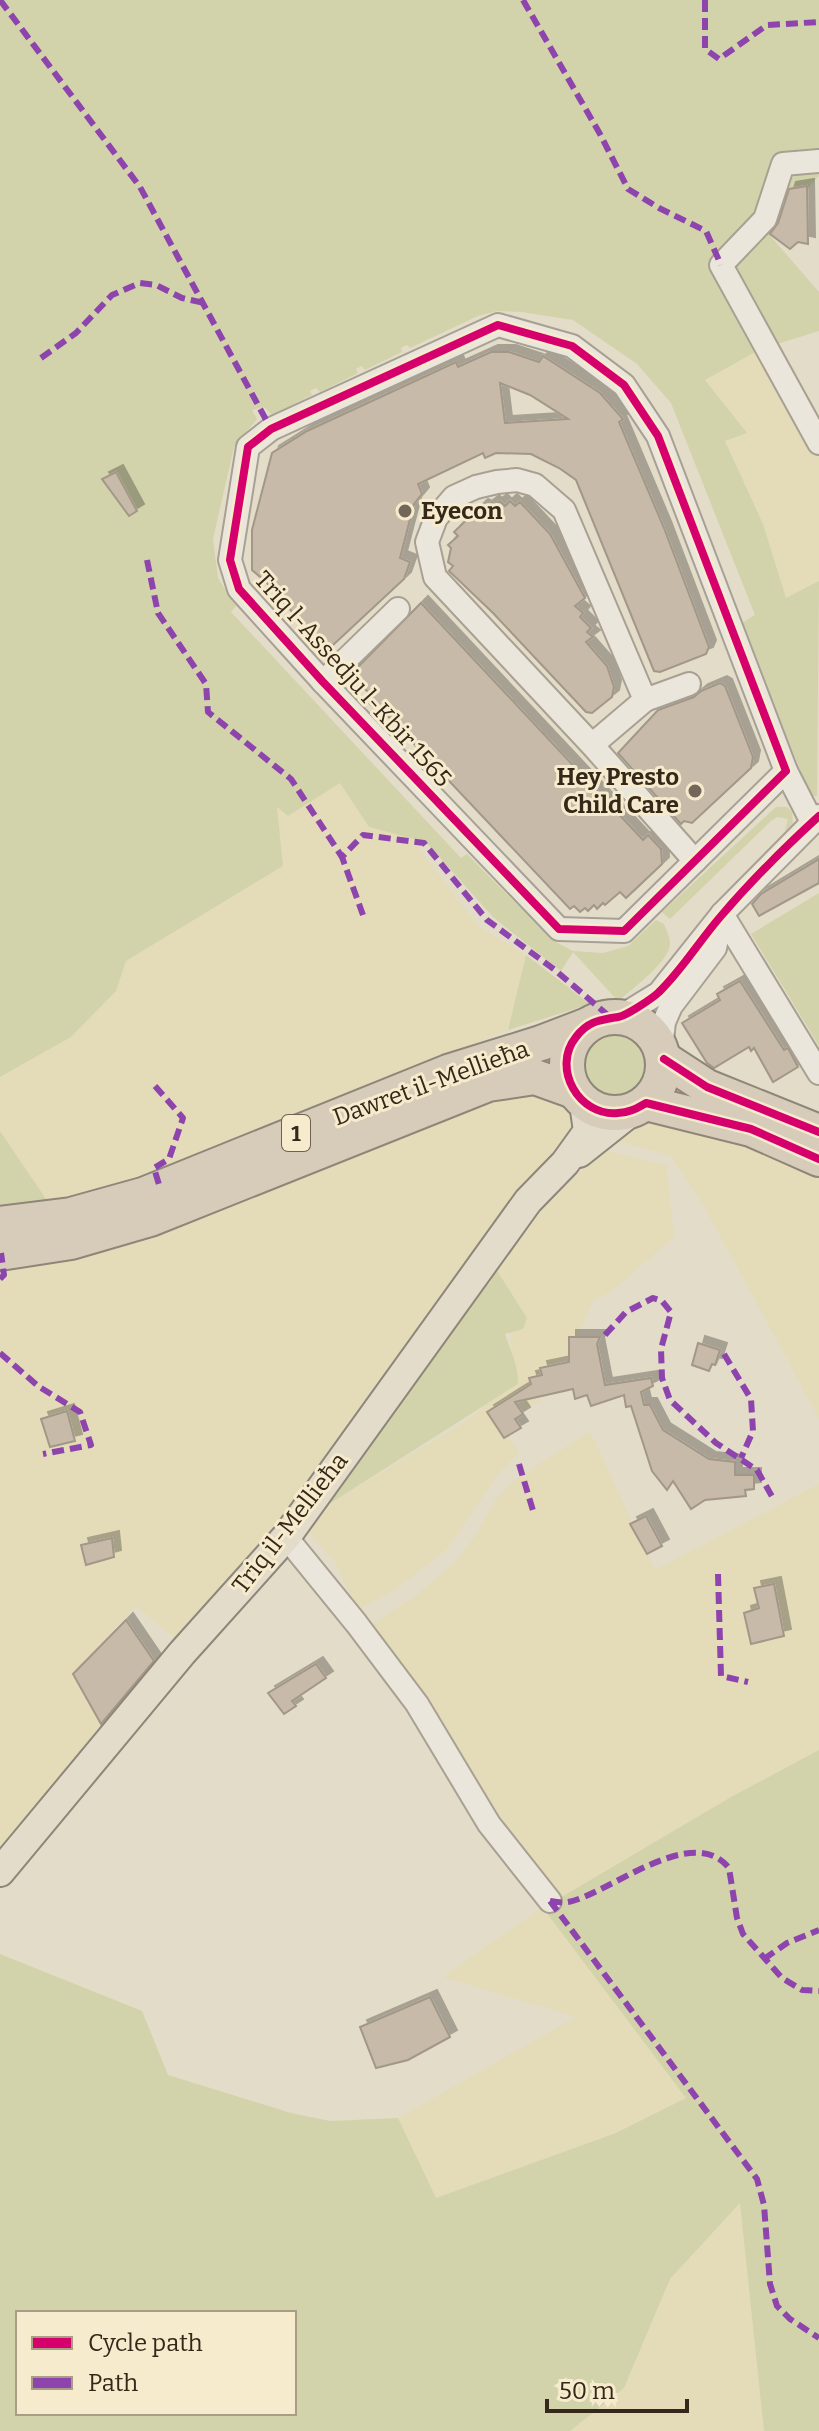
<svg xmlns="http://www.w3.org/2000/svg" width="819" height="2431" viewBox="0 0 819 2431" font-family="Bitter,serif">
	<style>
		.farmland { fill: #e4dcb8 }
		.green { fill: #d2d3aa; fill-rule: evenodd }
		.building { fill: #c7baa9; stroke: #a39788; stroke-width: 2; fill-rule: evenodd; filter: url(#shadow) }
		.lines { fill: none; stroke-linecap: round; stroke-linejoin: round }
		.minor-casing { stroke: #a8a092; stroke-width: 26 }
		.major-casing { stroke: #8d8679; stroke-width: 32 }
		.highway-casing { stroke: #8d8679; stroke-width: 38 }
		.minor { stroke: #ebe6db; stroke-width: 22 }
		.major { stroke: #e3dccb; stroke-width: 28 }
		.highway { stroke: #d6ccb9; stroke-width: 34 }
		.quiet { stroke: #8e44ad; stroke-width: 6; stroke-dasharray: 12 6; stroke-linecap: butt }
		.cycleway-casing { stroke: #f6ebcc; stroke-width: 13 }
		.cycleway { stroke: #d6006c; stroke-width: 8 }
		.poi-dot { fill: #726758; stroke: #f6ebcc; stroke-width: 3 }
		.labels { text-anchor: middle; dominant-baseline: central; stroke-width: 6; stroke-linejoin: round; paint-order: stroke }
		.shield { fill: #f6ebcc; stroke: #6f6250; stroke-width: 2 }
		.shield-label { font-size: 22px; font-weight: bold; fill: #35281b }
		.poi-label { font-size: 24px; font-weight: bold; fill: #35281b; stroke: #f6ebcc; text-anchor: start }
		.street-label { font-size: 24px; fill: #35281b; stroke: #f6ebcc }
	</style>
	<defs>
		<filter id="shadow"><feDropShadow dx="7" dy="-7" stdDeviation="0" flood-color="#0004"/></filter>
	</defs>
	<rect width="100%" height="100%" fill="#e3dcc8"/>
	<!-- farmland -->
	<g class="farmland">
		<polygon points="761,349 819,456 819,581 786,598 763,524 725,440 746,434 704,380"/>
		<polygon points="341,783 391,811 478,926 526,955 508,1030 159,1170 50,1205 0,1131 0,1077 71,1037 116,991 126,961 283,866 276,806"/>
		<polygon points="501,1093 545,1093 567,1102 575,1112 575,1128 571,1140 492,1224 280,1528 176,1639 136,1606 73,1674 103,1729 0,1858 0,1264"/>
		<polygon points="643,1122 675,1123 758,1149 819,1174 819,1418 704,1206 671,1156 615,1141 622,1131"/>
		<polygon points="602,1150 666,1165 674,1237 612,1291 593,1301 569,1355 534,1378 540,1401 524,1408 521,1396 491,1417 519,1452 496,1477 448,1548 395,1590 357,1610 335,1562 309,1532 329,1504 460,1425 517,1382 510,1354 511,1330 501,1278 496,1269 546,1206"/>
		<polygon points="590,1431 655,1570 819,1484 819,1750 731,1797 544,1908 687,2098 616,2133 435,2198 398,2118 576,2017 443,1977 543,1907 369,1626 414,1597 455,1562 472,1540 497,1498 515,1480"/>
		<polygon points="741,2203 764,2431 570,2431 624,2388 670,2279"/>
	</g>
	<!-- green -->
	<g class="green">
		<path d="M0 0H819V152L808 153 819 176 767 232 819 292V331L761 349 705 380 747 433 725 441 763 524 786 598 819 581 817 796H811L740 624 755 615 671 403 637 364 573 320 521 312 497 311 478 316 410 348 407 345 401 348 402 352 365 370 362 366 356 369 358 373 320 392 316 388 310 391 312 395 272 415 264 407 252 410 257 419 234 447 213 539 218 578 236 606 231 612 461 858 467 854 552 940 573 951 603 953 628 946 656 920 664 924C666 930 670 937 670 943 671 960 631 990 618 1001L573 952 561 971 493 917 426 842 369 827 340 783 288 816 277 807 283 866 126 961 116 991 71 1037 0 1077Z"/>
		<polygon points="776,807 787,807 792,812 793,824 785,831 788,819 777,817 771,821 670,919 662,912"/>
		<polygon points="819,893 819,1046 751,934"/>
		<polygon points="526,955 590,1004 508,1030"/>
		<circle cx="613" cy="1067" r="36"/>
		<polygon points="0,1131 50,1205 0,1210"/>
		<path d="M496 1269 527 1318 523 1329 505 1334C511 1354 518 1362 518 1384L326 1506 481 1286 490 1283Z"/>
		<path d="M819 1750V2431H764L740 2203 670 2279 624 2388 570 2431H0V1954L142 2011 168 2075 291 2113 330 2121 398 2118 436 2198 616 2133 686 2098 543 1908 731 1797ZM18 2313H294V2413H18Z"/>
	</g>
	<!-- building -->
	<g class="building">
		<polygon points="807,186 808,244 798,242 790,249 770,234 778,223 789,189"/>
		<path d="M491 352H509L539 362 543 356 600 393 623 419 619 422 664 528 709 647 706 654 660 672 654 671 576 480 559 468 531 454 496 453 485 458 483 453 418 484 422 494 414 504 400 558 410 562 404 579 332 646 321 645 266 582 252 570V530L272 453 307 431 426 376 456 362 458 367ZM500 383 530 395 568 419 505 423Z"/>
		<polygon points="116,472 137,511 129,516 102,479"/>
		<polygon points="500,501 505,506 510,501 515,506 520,502 550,534 585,598 575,606 583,613 580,617 591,628 587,632 593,637 586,642 607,666 614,687 612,697 592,713 586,712 493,613 449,571 453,566 448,562 451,548 448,545 458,536 454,532 481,506 485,508 492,502 495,505"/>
		<polygon points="421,603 643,840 648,835 661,849 662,864 626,898 620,892 605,905 603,903 597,909 594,905 588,911 585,908 580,912 574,906 570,909 383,711 380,714 368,702 373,697 353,677 358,672 355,670"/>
		<polygon points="720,683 725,686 753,757 751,768 692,823 684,821 681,824 618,753 658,710 694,697 701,691"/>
		<polygon points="819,859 819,883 759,916 752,904 761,894"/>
		<polygon points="740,981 784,1050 788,1048 798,1067 773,1082 754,1048 751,1051 749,1047 714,1068 707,1063 682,1023 720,1000 717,994"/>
		<polygon points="569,1337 600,1337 597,1344 605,1385 651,1378 653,1386 641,1392 644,1405 650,1405 663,1430 709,1459 735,1462 735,1475 754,1475 754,1489 745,1490 746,1496 705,1500 691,1509 673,1481 667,1490 652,1471 631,1406 626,1407 624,1395 591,1406 587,1395 575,1399 573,1389 515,1402 523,1414 515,1419 521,1428 504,1438 487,1412 531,1384 529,1378 542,1375 540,1368 569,1362"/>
		<polygon points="698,1343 720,1350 715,1365 712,1364 709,1371 692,1365"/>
		<polygon points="67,1411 75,1441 50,1447 41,1419"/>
		<polygon points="646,1516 662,1546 647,1554 630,1524"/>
		<polygon points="112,1538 114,1557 86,1565 81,1545"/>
		<polygon points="774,1584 784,1636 751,1644 744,1613 759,1608 754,1588"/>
		<polygon points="126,1620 154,1661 101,1724 73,1674"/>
		<polygon points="316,1664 326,1678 292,1701 296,1706 284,1714 268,1693"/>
		<polygon points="430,1997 450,2037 408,2060 376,2068 360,2027"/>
	</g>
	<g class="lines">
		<defs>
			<g id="minor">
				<polyline points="819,161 783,164 765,219 721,265 819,443"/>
				<polygon points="498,325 572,346 624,385 658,436 786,771 624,931 559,929 323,682 239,589 230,560 248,447 271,429"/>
				<polyline points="323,682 398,609"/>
				<polyline points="645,700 689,684"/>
				<polyline points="592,745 645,700 564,510 535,485 517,480 497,482 476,487 454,497 436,518 427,542 435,577 592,745 695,861"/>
				<polyline points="786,771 812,822"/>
				<polyline points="722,914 819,1073"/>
				<polyline points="620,1017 659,993 722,914 819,816"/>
				<polyline points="661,1048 664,1022 671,1006 715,948 721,919"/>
				<polyline points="286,1537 356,1623 417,1704 489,1824 550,1901"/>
			</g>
			<g id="major">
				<polyline points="579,1153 632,1111"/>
				<polyline points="0,1872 182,1653 286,1537 528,1201 565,1163 588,1131 584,1103"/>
			</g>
			<g id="highway">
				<circle cx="615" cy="1065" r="48"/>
				<polyline points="664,1059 707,1087 819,1132"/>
				<polyline points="646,1103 751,1129 819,1159"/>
				<polyline points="0,1224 71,1215 143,1195 448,1072 541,1043 588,1025"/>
				<polyline points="0,1253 71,1242 150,1219 488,1084 535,1077 574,1091"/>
			</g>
		</defs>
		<!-- minor casing -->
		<use href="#minor" class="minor-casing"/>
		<!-- major casing -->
		<use href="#major" class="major-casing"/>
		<!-- highway casing -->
		<use href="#highway" class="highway-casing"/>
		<!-- minor -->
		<use href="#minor" class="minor"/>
		<!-- major -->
		<use href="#major" class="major"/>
		<!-- highway -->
		<use href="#highway" class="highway"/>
		<!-- quiet -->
		<g class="quiet">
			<polyline points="0,0 140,187 271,429"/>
			<polyline points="523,0 600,134 628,189 659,208 706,231 721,265"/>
			<polyline points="705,0 705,49 719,59 767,25 819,22"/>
			<polyline points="41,358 76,333 112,295 140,283 156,285 182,298 204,303"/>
			<polyline points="147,560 158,613 206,684 208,712 291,779 342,857"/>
			<polyline points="363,915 342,857 363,835 424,843 487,920 555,970 610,1017"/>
			<polyline points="155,1086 183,1118 169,1159 154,1168 160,1188"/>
			<polyline points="0,1279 4,1275 1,1253"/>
			<polyline points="605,1335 626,1312 653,1298 662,1301 671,1312 661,1349 662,1378 670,1400 716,1443 757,1470 774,1500"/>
			<polyline points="0,1353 38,1386 80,1412 91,1445 43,1454"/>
			<polyline points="724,1354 751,1399 753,1431 741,1458"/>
			<polyline points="519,1464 534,1514"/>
			<polyline points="718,1574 721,1676 748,1682"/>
			<polyline points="550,1901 757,2179 764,2205 770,2284 777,2306 790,2319 819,2338"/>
			<path d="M550 1901C556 1902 562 1903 568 1902 609 1894 692 1822 729 1868L737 1918 743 1934 782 1978 802 1990 819 1991"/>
			<polyline points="764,1959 787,1943 819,1930"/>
		</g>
		<defs>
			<g id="cycleway">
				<polygon points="498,325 572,346 624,385 658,436 786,771 624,931 559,929 323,682 239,589 230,560 248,447 271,429"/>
				<path d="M819 816C785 847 751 881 721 916 700 940 682 970 659 992 653 998 626 1016 618 1017 600 1020 588 1021 576 1037 551 1068 579 1117 618 1113 629 1113 637 1108 646 1103L751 1129 819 1159"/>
				<polyline points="664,1059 707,1087 819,1132"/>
			</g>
		</defs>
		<!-- cycleway casing -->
		<use href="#cycleway" class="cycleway-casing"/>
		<!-- cycleway -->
		<use href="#cycleway" class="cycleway"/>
	</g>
	<!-- markers -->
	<g class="poi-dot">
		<circle cx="405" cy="511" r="8"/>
		<circle cx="695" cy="791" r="8"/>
	</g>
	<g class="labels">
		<!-- shield labels -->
		<rect class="shield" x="282" y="1115" width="28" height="36" rx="6"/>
		<g class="shield-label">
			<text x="296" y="1133">1</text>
		</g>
		<!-- poi labels -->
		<g class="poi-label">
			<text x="421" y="511">Eyecon</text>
			<text x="679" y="777" text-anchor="end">Hey Presto<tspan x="679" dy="28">Child Care</tspan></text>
		</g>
		<!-- street labels -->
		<g class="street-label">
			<text transform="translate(353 679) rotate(48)">Triq l-Assedju l-Kbir 1565</text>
			<text transform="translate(431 1083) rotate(-20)">Dawret il-Mellieħa</text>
			<text transform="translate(290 1523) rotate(-52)">Triq il-Mellieħa</text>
		</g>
	</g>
	<!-- legend -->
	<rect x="16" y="2311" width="280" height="104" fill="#f6ebcc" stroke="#a99d85" stroke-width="2"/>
	<rect x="32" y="2337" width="40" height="12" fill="#d6006c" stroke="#a99d85" stroke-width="2"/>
	<text x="88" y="2351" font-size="24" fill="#35281b">Cycle path</text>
	<rect x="32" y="2377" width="40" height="12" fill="#8e44ad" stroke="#a99d85" stroke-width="2"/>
	<text x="88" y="2391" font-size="24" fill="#35281b">Path</text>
	<!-- scale -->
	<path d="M547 2399v12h140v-12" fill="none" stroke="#35281b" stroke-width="4"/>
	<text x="559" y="2399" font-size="24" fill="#35281b" stroke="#f6ebcc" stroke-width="6" paint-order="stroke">50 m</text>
</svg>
